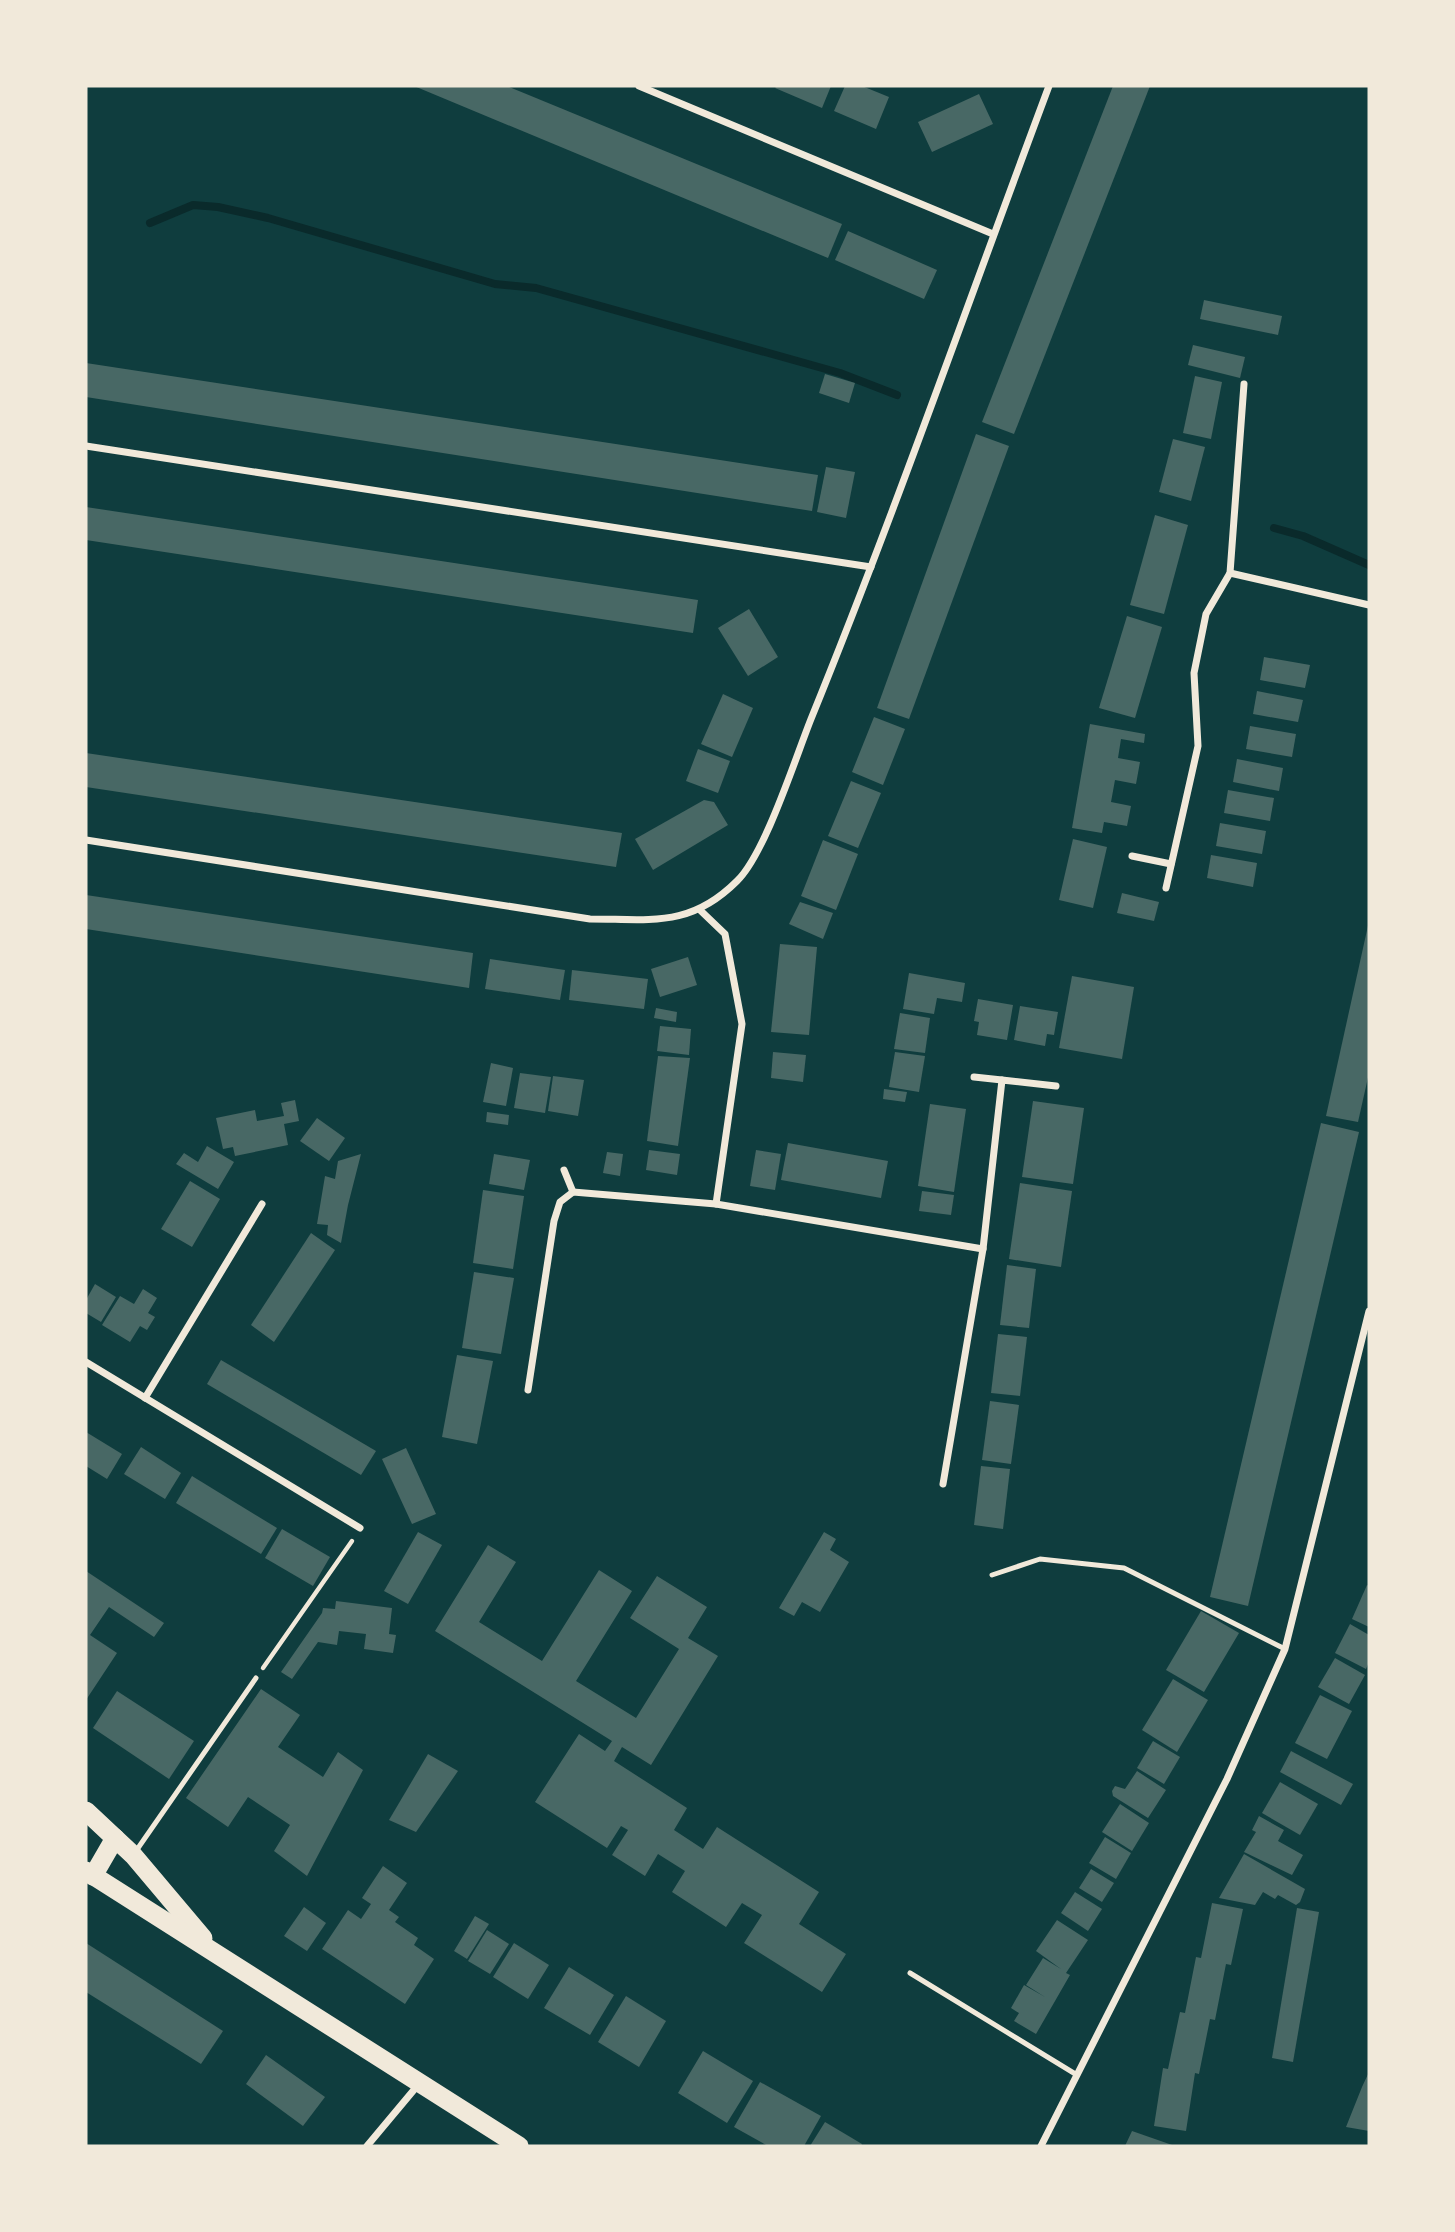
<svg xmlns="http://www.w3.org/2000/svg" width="1455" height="2232" viewBox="0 0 1455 2232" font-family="'Noto Sans',sans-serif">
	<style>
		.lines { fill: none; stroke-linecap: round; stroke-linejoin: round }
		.stream { stroke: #0a2a2b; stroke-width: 8 }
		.building { fill: #486865 }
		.path { stroke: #f1e9da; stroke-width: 4.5 }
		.service { stroke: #f1e9da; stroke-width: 5 }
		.minor { stroke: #f1e9da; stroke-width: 7 }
		.trunk { stroke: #f1e9da; stroke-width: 19 }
	</style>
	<rect width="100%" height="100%" fill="#0f3d3e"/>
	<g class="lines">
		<!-- stream -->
		<g class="stream">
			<polyline points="150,223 193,205 218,207 268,218 495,284 536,288 840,373 897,395"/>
			<polyline points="1274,528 1303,536 1369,565"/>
		</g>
	</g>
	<!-- building -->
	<g class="building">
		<polygon points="414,86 507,86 842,224 828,258"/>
		<polygon points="777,86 831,86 822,108 775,88"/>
		<polygon points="845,86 862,86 889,97 876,129 834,111"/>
		<polygon points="1113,86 1150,86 1014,434 982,422"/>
		<polygon points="979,94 993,124 932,152 918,122"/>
		<polygon points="848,231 937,270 924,299 835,260"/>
		<polygon points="1204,300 1282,316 1278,335 1200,319"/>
		<polygon points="1193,345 1245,357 1240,378 1188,365"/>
		<polygon points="86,363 818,475 812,511 86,397"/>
		<polygon points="825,374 855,383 849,403 819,393"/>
		<polygon points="1195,376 1222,382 1211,439 1183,433"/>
		<polygon points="976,434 1009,446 909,719 877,708"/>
		<polygon points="1173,439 1205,447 1191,501 1159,492"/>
		<polygon points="826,467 855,472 846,518 817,512"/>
		<polygon points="86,507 698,600 693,633 86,540"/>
		<polygon points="1155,515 1188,525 1164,614 1130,605"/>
		<polygon points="749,609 778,657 748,676 718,628"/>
		<polygon points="1127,616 1162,627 1135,718 1099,708"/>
		<polygon points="1264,657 1310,665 1305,688 1260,680"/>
		<polygon points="1257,691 1303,700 1298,722 1253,714"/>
		<polygon points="723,694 753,708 732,757 701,744"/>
		<polygon points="874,717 905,729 883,785 852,772"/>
		<polygon points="1090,724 1145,734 1144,743 1121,739 1118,758 1140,762 1136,784 1115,780 1111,802 1131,806 1127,826 1104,822 1102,833 1072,828"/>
		<polygon points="1250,726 1296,734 1292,757 1246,749"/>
		<polygon points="698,749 730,761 718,793 686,781"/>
		<polygon points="86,753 622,833 616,867 86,787"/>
		<polygon points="1237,759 1283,768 1279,791 1233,782"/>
		<polygon points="851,781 881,793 858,848 828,836"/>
		<polygon points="1228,790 1274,798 1270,821 1224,813"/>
		<polygon points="704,800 714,802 728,825 653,870 635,839"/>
		<polygon points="1220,823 1266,831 1262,854 1216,846"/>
		<polygon points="1073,839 1107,847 1093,908 1059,900"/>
		<polygon points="823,840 858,854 836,910 801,896"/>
		<polygon points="1211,855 1257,863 1253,887 1207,878"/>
		<polygon points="1122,893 1159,902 1154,921 1117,913"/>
		<polygon points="86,895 473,953 469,988 86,929"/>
		<polygon points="800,902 833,913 823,939 789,924"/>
		<polygon points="1369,921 1369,1073 1358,1122 1326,1116"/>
		<polygon points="780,944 817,947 809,1035 771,1032"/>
		<polygon points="688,957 697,985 660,997 651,969"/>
		<polygon points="490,959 565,970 560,1000 485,989"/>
		<polygon points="572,970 648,979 644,1009 569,1000"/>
		<polygon points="909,973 965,983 962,1002 937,998 934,1014 903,1009"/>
		<polygon points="1072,976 1134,987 1122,1059 1059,1048"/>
		<polygon points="978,999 1013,1005 1007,1040 977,1035 979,1022 974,1021"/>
		<polygon points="1020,1006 1058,1012 1054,1035 1047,1034 1045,1046 1014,1040"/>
		<polygon points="656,1008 677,1012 676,1022 654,1018"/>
		<polygon points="900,1013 930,1018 925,1053 894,1049"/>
		<polygon points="660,1026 691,1029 689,1055 657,1051"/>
		<polygon points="773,1052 806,1055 803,1082 771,1078"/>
		<polygon points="895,1052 925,1056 919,1092 889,1087"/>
		<polygon points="658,1056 690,1058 678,1146 647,1141"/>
		<polygon points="491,1063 513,1068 506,1106 483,1102"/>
		<polygon points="520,1073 551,1077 545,1113 514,1108"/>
		<polygon points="553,1076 584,1080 578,1116 548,1111"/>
		<polygon points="884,1089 907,1092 905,1102 883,1099"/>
		<polygon points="295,1100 299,1121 284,1124 288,1145 235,1156 233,1147 223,1149 216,1118 255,1110 257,1121 284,1116 281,1103"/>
		<polygon points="1033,1101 1084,1108 1073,1184 1022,1177"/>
		<polygon points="930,1104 966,1109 954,1192 918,1186"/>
		<polygon points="487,1112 509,1115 508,1125 486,1122"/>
		<polygon points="317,1118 345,1138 329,1161 300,1141"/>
		<polygon points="1321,1123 1359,1132 1248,1606 1210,1597"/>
		<polygon points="788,1143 888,1161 881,1198 781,1180"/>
		<polygon points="207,1146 234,1162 218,1189 176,1164 184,1153 198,1162"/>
		<polygon points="649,1150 680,1154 677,1175 646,1170"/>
		<polygon points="756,1150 781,1154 775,1190 750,1186"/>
		<polygon points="607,1152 623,1154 620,1176 603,1173"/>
		<polygon points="361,1154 348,1205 341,1243 327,1235 328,1225 317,1224 325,1176 335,1179 338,1161"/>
		<polygon points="494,1154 530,1160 524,1190 489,1184"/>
		<polygon points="190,1181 220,1199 192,1247 161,1229"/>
		<polygon points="1020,1183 1072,1191 1061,1267 1009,1259"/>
		<polygon points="483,1190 524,1196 513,1269 473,1263"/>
		<polygon points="922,1191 954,1195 951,1215 919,1211"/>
		<polygon points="311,1233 335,1250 274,1342 251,1325"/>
		<polygon points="1007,1265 1036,1269 1029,1328 1000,1325"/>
		<polygon points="474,1272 514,1278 501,1354 462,1348"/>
		<polygon points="95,1284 116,1297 101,1322 86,1313 86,1300"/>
		<polygon points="143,1289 157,1298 148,1313 155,1317 147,1330 140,1326 130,1342 102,1325 120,1296 134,1304"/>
		<polygon points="998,1334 1027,1337 1020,1396 991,1393"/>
		<polygon points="457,1355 493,1361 477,1444 442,1437"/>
		<polygon points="221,1360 376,1451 361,1475 207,1384"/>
		<polygon points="990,1401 1019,1405 1011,1464 982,1460"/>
		<polygon points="86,1432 122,1454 107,1479 86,1466"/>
		<polygon points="141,1447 181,1473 165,1499 124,1474"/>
		<polygon points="406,1448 436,1514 412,1524 382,1459"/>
		<polygon points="981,1466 1010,1469 1003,1529 974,1525"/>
		<polygon points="192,1476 277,1528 261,1554 176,1503"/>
		<polygon points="282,1529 330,1557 313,1586 265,1558"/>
		<polygon points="418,1532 442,1545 408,1604 384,1591"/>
		<polygon points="824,1532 836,1539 830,1550 849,1562 820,1612 802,1602 794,1616 779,1608"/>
		<polygon points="488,1545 516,1562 479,1622 542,1661 599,1570 632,1591 576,1681 636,1718 679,1649 630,1618 657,1576 707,1607 688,1638 718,1656 651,1765 622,1747 614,1761 687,1808 674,1830 703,1849 717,1827 819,1892 799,1924 846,1954 822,1992 744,1943 762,1915 742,1903 726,1927 672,1892 685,1871 658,1854 645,1876 612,1855 628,1830 621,1826 607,1848 535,1802 579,1734 605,1751 612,1741 435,1631"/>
		<polygon points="86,1571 164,1623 154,1637 109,1607 90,1635 117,1653 86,1700"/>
		<polygon points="1367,1585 1369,1586 1369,1627 1352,1619"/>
		<polygon points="336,1601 392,1608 389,1634 396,1635 393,1653 364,1649 366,1634 339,1631 337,1645 318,1642 292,1679 281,1672 322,1613 323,1608 335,1609"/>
		<polygon points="1201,1611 1239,1633 1204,1692 1166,1670"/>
		<polygon points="1350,1624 1369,1635 1369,1662 1366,1669 1335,1653"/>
		<polygon points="1335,1658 1365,1675 1349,1704 1318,1687"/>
		<polygon points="1173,1679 1208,1700 1177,1752 1142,1730"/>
		<polygon points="261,1689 300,1715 278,1747 323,1777 338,1752 363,1770 307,1876 274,1851 290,1825 248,1797 228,1827 186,1798"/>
		<polygon points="117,1691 194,1741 169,1779 93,1728"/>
		<polygon points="1320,1695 1352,1711 1327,1759 1295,1743"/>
		<polygon points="1153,1741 1180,1757 1164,1784 1137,1768"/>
		<polygon points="1291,1751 1353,1784 1341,1805 1280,1772"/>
		<polygon points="428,1754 458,1771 416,1832 389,1820"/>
		<polygon points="1137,1771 1166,1790 1148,1818 1113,1796 1112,1791 1115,1786 1125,1789"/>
		<polygon points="1280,1782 1318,1804 1300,1835 1262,1813"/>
		<polygon points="1120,1804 1149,1823 1132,1851 1102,1832"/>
		<polygon points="1259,1816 1284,1830 1278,1841 1303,1855 1292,1875 1244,1852 1256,1832 1252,1830"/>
		<polygon points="1105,1837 1131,1853 1116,1879 1089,1863"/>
		<polygon points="1244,1854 1305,1889 1300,1902 1296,1905 1278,1895 1275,1899 1263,1892 1255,1905 1219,1898"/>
		<polygon points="383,1866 407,1883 389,1910 399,1917 395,1922 418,1938 414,1945 434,1959 405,2004 322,1949 348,1910 361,1919 371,1904 362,1898"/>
		<polygon points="1091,1869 1114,1883 1102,1902 1079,1888"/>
		<polygon points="1075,1892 1102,1909 1088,1931 1061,1913"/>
		<polygon points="1212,1903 1243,1909 1231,1965 1226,1964 1215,2020 1210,2019 1199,2074 1195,2073 1186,2131 1154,2126 1163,2068 1168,2069 1180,2012 1185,2013 1196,1957 1201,1958"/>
		<polygon points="304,1907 326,1923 307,1951 284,1936"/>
		<polygon points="1297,1908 1319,1912 1293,2062 1272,2058"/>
		<polygon points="475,1916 489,1924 467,1959 454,1951"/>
		<polygon points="1057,1920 1088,1940 1066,1973 1070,1975 1036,2034 1014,2021 1019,2013 1011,2008 1024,1985 1045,1997 1026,1985 1043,1958 1061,1969 1036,1951"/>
		<polygon points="487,1930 509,1944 490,1974 468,1961"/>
		<polygon points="86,1943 223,2031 201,2064 86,1992"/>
		<polygon points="514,1943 549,1965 528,1999 493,1977"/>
		<polygon points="569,1967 614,1995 590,2035 544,2008"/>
		<polygon points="626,1996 666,2021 639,2067 598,2042"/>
		<polygon points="703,2051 753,2081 727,2123 678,2093"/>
		<polygon points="266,2055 325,2097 303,2126 246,2084"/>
		<polygon points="1369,2072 1369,2131 1346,2127 1362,2087"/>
		<polygon points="760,2082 821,2116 804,2146 768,2146 734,2127"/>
		<polygon points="825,2122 862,2144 861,2146 810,2146"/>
		<polygon points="1132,2131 1175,2146 1125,2146"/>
	</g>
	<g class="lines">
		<!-- path -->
		<polyline class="path" points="263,1668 352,1541"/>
		<!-- service -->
		<g class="service">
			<polyline points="992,1575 1040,1559 1124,1568 1285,1649"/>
			<polyline points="136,1851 256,1678"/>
			<polyline points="910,1973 1077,2075"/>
		</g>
		<!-- minor -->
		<g class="minor">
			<polyline points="639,86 993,234"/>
			<polyline points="86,446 871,567"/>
			<polyline points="1230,573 1369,605"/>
			<path d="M86 840 590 919C651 919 690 928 737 881 765 854 795 759 811 719 896 510 970 297 1049 86"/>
			<polyline points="1132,856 1171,864"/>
			<polyline points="1166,888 1198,746 1194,673 1206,614 1230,573 1244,384"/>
			<polyline points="701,911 725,934 742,1024 716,1204"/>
			<polyline points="974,1077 1002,1080"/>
			<polyline points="564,1170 573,1192"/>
			<polyline points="983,1249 1002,1080 1056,1086"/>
			<polyline points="86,1362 360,1528"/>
			<polyline points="528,1390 554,1221 560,1202 573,1192 716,1204 983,1249 943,1484"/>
			<polyline points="145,1398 262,1204"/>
			<polyline points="367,2146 418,2085"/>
			<polyline points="1041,2146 1227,1779 1285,1649 1369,1311"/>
		</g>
		<!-- trunk -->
		<g class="trunk">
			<polyline points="86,1811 133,1855 203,1938"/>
			<polyline points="86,1871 519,2146"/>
			<polyline points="93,1876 115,1838"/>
		</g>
	</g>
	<!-- border -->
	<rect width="1455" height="2232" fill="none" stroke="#f1e9da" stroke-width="175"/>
</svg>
